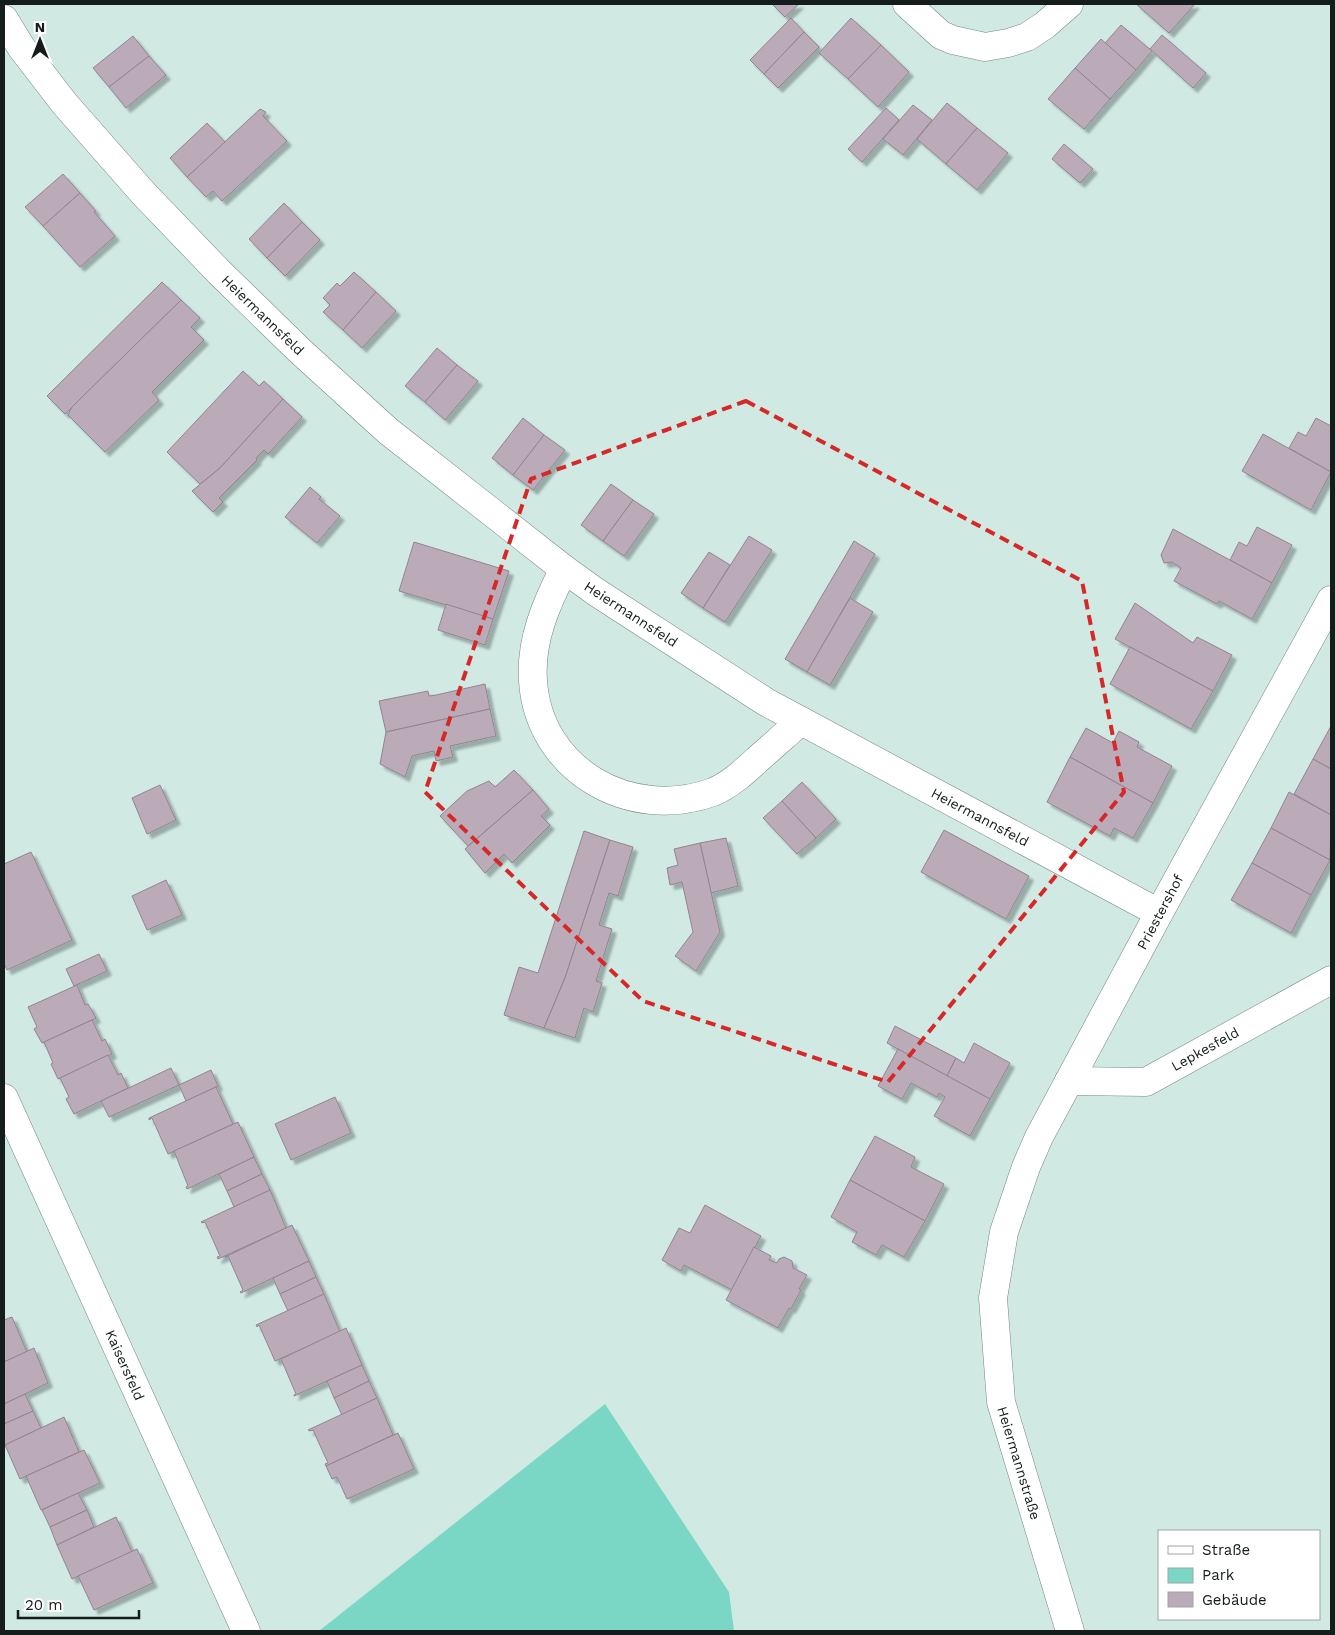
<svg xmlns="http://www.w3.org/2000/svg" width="1335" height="1635" viewBox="0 0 1335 1635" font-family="'Work Sans',sans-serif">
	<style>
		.green { fill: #7bd7c5 }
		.building { fill: #bbabb9; stroke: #938391; filter: url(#shadow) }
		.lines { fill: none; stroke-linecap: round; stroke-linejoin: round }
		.minor-casing { stroke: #728983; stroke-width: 29 }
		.minor { stroke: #fff; stroke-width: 28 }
		.marked { fill: none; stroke: #d62828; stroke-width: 4; stroke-dasharray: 10 6; stroke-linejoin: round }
		.labels { text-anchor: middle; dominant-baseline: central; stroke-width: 4; stroke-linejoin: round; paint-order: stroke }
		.street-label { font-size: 14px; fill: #141d1b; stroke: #fff }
	</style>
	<defs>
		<filter id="shadow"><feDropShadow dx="4.5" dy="4.5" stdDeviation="1" flood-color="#0004"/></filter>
	</defs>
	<rect width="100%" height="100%" fill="#d1e9e3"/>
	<!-- green -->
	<polygon class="green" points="605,1404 729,1592 734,1631 319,1631"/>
	<!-- building -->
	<g class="building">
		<polygon points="772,4 799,4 785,17"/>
		<polygon points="1136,4 1195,4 1169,33"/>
		<polygon points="791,18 804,32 764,74 750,60"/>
		<polygon points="851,18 881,45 848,79 819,53"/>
		<polygon points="1121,25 1152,51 1136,70 1105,43"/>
		<polygon points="804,32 819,47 778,88 764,74"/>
		<polygon points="1162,35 1206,73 1193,88 1150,49"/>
		<polygon points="133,36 149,56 109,87 93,68"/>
		<polygon points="1101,39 1136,70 1110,99 1075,68"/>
		<polygon points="881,45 909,72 878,107 848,79"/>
		<polygon points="149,56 166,75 126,108 109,87"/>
		<polygon points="1075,68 1110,99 1084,129 1048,99"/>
		<polygon points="947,103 977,128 946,164 917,139"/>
		<polygon points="913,105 932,120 903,155 883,139"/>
		<polygon points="886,108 899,120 862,162 848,149"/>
		<polygon points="260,109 266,112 263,116 287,141 222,201 213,191 206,197 187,177"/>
		<polygon points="207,123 225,142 187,177 170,158"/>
		<polygon points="977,128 1008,153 977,190 946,164"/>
		<polygon points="1064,144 1093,169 1080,183 1052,159"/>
		<polygon points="63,174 80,193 43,226 25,207"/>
		<polygon points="80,193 96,211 94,212 115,236 80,267 43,226"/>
		<polygon points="284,203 302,222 267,258 249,239"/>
		<polygon points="302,222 320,240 285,276 267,258"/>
		<polygon points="354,272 376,292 343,330 323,312 330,305 323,298 337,283 340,286"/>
		<polygon points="162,282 181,300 65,414 47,396"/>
		<polygon points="376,292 396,311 362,348 343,330"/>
		<polygon points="181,300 200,318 191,327 204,340 152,392 159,400 105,452 68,415 72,407"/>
		<polygon points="437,348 457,365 425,402 405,386"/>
		<polygon points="457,365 478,381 445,420 425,402"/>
		<polygon points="243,371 259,386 264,381 283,399 220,468 200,484 167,452"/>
		<polygon points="283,399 302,417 268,454 264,450 256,458 257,460 219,498 223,502 213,512 192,491 220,468"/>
		<polygon points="523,418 544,435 513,475 492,458"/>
		<polygon points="1316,418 1331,426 1331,472 1289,448 1298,432 1306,436"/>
		<polygon points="1263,434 1331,472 1311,510 1242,471"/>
		<polygon points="544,435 565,450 533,490 513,475"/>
		<polygon points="611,484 633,500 603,541 581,525"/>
		<polygon points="310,487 321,497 319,499 340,516 317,543 285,517"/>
		<polygon points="633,500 654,514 624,556 603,541"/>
		<polygon points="1257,527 1292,545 1272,583 1230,560 1239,542 1247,546"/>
		<polygon points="1173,529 1272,583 1252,619 1219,601 1217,604 1174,581 1181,568 1172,562 1164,563 1161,555"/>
		<polygon points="749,536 772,550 725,622 703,608"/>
		<polygon points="854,541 875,554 807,672 785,659"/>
		<polygon points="414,542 509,571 493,619 399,591"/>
		<polygon points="709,552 730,565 703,608 681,593"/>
		<polygon points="850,598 873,612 830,685 807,672"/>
		<polygon points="1135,603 1193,643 1197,637 1232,655 1213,691 1115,639"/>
		<polygon points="446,604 493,619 485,645 438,630"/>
		<polygon points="1130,647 1213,691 1191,729 1110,684"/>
		<polygon points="485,684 490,709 386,732 379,701 428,691 429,696 436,695"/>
		<polygon points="490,709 496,736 450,746 453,757 436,761 434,751 412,756 405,777 380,764 386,732"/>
		<polygon points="1331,726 1331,769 1313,759"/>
		<polygon points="1086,728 1113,743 1119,731 1139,742 1137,747 1172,766 1153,803 1070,757"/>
		<polygon points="1070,757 1153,803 1133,838 1114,828 1110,836 1047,802"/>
		<polygon points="1313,759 1331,769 1331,815 1294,794"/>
		<polygon points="514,770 533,790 468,846 440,816 467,791 489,781 495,787"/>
		<polygon points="802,782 836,819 816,838 782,801"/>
		<polygon points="160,785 176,820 147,834 132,798"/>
		<polygon points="533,790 549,809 541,816 550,825 512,863 504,854 485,873 465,849"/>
		<polygon points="1289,792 1331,815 1330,860 1271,828"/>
		<polygon points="782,801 816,838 797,854 763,818"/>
		<polygon points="1271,828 1330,860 1311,895 1252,863"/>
		<polygon points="944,830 1029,876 1006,919 921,872"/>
		<polygon points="584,831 610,840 565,978 544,1028 504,1015 519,967 538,973"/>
		<polygon points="726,838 738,886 711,893 700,843"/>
		<polygon points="610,840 633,847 618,896 609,893 599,925 612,929 596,981 602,983 593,1012 584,1008 575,1038 544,1028 565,978"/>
		<polygon points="700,843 720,932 696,971 675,956 693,932 682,882 670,885 667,868 678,865 674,849"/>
		<polygon points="31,852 72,940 7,970 4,963 4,864"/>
		<polygon points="1252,863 1311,895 1291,933 1231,900"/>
		<polygon points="166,880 182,915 147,930 132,896"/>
		<polygon points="99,954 107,971 74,986 66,969"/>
		<polygon points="77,985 85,1005 88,1004 96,1018 42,1043 34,1029 37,1027 28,1007"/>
		<polygon points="92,1020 102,1041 105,1039 112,1054 58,1079 51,1064 53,1063 44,1042"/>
		<polygon points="895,1026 956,1058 947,1076 887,1043"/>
		<polygon points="974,1043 1010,1063 990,1099 947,1076 956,1058 964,1063"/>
		<polygon points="898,1049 990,1099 970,1136 934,1116 945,1097 939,1093 937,1097 911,1083 902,1099 878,1086"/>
		<polygon points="108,1055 118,1075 121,1073 128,1088 74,1114 66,1099 69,1097 60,1078"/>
		<polygon points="171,1068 179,1085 109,1117 101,1101"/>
		<polygon points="211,1070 218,1086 186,1101 179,1085"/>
		<polygon points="216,1087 233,1124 168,1154 152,1118 149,1120 149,1118"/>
		<polygon points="335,1097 351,1133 291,1160 275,1124"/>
		<polygon points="238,1122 254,1157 187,1189 186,1187 188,1186 174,1151"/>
		<polygon points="875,1136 915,1157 911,1167 944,1184 925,1221 850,1180"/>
		<polygon points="254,1157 262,1174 227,1191 219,1174"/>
		<polygon points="262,1174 270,1190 234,1207 227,1191"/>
		<polygon points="850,1180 925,1221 904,1257 882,1245 876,1255 852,1242 857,1232 831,1217"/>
		<polygon points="270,1190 286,1228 218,1259 217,1257 220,1256 205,1222 202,1223 201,1222"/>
		<polygon points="705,1205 761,1236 732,1290 684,1265 681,1271 662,1260 679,1228 690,1233"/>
		<polygon points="292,1225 309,1261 241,1293 240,1292 243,1290 228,1256 225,1257"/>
		<polygon points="754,1247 771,1256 769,1260 777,1263 779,1259 784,1257 792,1261 793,1268 807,1275 799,1289 801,1290 791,1309 789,1308 778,1328 726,1300"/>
		<polygon points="309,1261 316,1277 280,1294 273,1278"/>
		<polygon points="316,1277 324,1294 288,1311 280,1294"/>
		<polygon points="324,1294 340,1332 275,1361 259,1325 257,1327 256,1325"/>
		<polygon points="12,1317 27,1352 4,1362 4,1320"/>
		<polygon points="346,1328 362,1365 294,1396 294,1395 296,1394 281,1359"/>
		<polygon points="34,1348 48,1383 4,1404 4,1362"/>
		<polygon points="362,1365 369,1381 334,1398 327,1381"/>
		<polygon points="369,1381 377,1398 342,1415 334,1398"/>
		<polygon points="25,1394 33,1411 4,1424 4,1404"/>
		<polygon points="377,1398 393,1435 326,1466 325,1464 328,1463 313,1430 310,1431 308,1430"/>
		<polygon points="33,1411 41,1428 5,1445 4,1441 4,1424"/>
		<polygon points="64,1417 79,1452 20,1479 5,1445"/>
		<polygon points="398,1433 414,1469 347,1499 337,1477 332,1479 326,1466"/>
		<polygon points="84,1450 100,1483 41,1510 26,1476"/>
		<polygon points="78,1493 87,1510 50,1527 42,1510"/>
		<polygon points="87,1510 94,1527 57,1545 50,1527"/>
		<polygon points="116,1517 132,1552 72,1579 57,1545"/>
		<polygon points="137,1549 153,1583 94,1610 78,1576"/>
	</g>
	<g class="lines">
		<defs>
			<g id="minor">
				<polyline points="907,4 941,35 953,40 985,47 1008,43 1027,37 1045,25 1069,4"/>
				<polyline points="4,19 21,47 64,103 144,194 219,272 299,350 388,431 564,569 596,592 766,702 1159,913"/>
				<path d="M564 569C546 604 530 641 533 681 539 771 631 822 713 792 730 785 745 771 758 759 773 746 787 733 801 721"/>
				<polyline points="1069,1081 1146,1082 1331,980"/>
				<polyline points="4,1098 246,1631"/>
				<polyline points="1070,1631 1001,1402 993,1298 1004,1232 1026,1167 1039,1137 1159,913 1331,600"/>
			</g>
		</defs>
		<!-- minor casing -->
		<use href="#minor" class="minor-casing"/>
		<!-- minor -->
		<use href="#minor" class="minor"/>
	</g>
	<!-- marked area -->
	<path class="marked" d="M746 401 1082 581 1124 792 888 1082 643 1001 425 792 531 479Z"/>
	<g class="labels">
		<!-- street labels -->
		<g class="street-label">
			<text transform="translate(263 315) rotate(44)">Heiermannsfeld</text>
			<text transform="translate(631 614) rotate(33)">Heiermannsfeld</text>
			<text transform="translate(980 817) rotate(28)">Heiermannsfeld</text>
			<text transform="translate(1160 912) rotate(-62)">Priestershof</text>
			<text transform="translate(1205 1049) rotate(-29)">Lepkesfeld</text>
			<text transform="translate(125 1365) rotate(66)">Kaisersfeld</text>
			<text transform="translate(1019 1463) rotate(73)">Heiermannstraße</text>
		</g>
	</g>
	<!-- border -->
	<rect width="1335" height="1635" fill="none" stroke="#141d1b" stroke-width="10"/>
	<!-- legend -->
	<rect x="1158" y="1530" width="162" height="90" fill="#ffffff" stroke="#a1a5a4"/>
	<rect x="1168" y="1546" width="25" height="8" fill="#ffffff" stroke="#a1a5a4"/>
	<text x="1202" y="1555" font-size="15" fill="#141d1b">Straße</text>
	<rect x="1168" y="1568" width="25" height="15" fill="#7bd7c5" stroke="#a1a5a4"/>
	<text x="1202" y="1580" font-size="15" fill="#141d1b">Park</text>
	<rect x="1168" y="1592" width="25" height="15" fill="#bbabb9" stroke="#a1a5a4"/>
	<text x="1202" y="1605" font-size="15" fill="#141d1b">Gebäude</text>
	<!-- north arrow -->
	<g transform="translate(40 40)" stroke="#ffffff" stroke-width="4" paint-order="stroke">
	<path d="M0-4L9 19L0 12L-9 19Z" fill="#141d1b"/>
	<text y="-8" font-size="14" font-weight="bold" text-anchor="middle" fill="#141d1b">N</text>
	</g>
	<!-- scale -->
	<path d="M18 1610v8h121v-8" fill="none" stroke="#141d1b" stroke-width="2.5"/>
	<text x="25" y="1610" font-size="15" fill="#141d1b" stroke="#ffffff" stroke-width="4" paint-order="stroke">20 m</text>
</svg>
